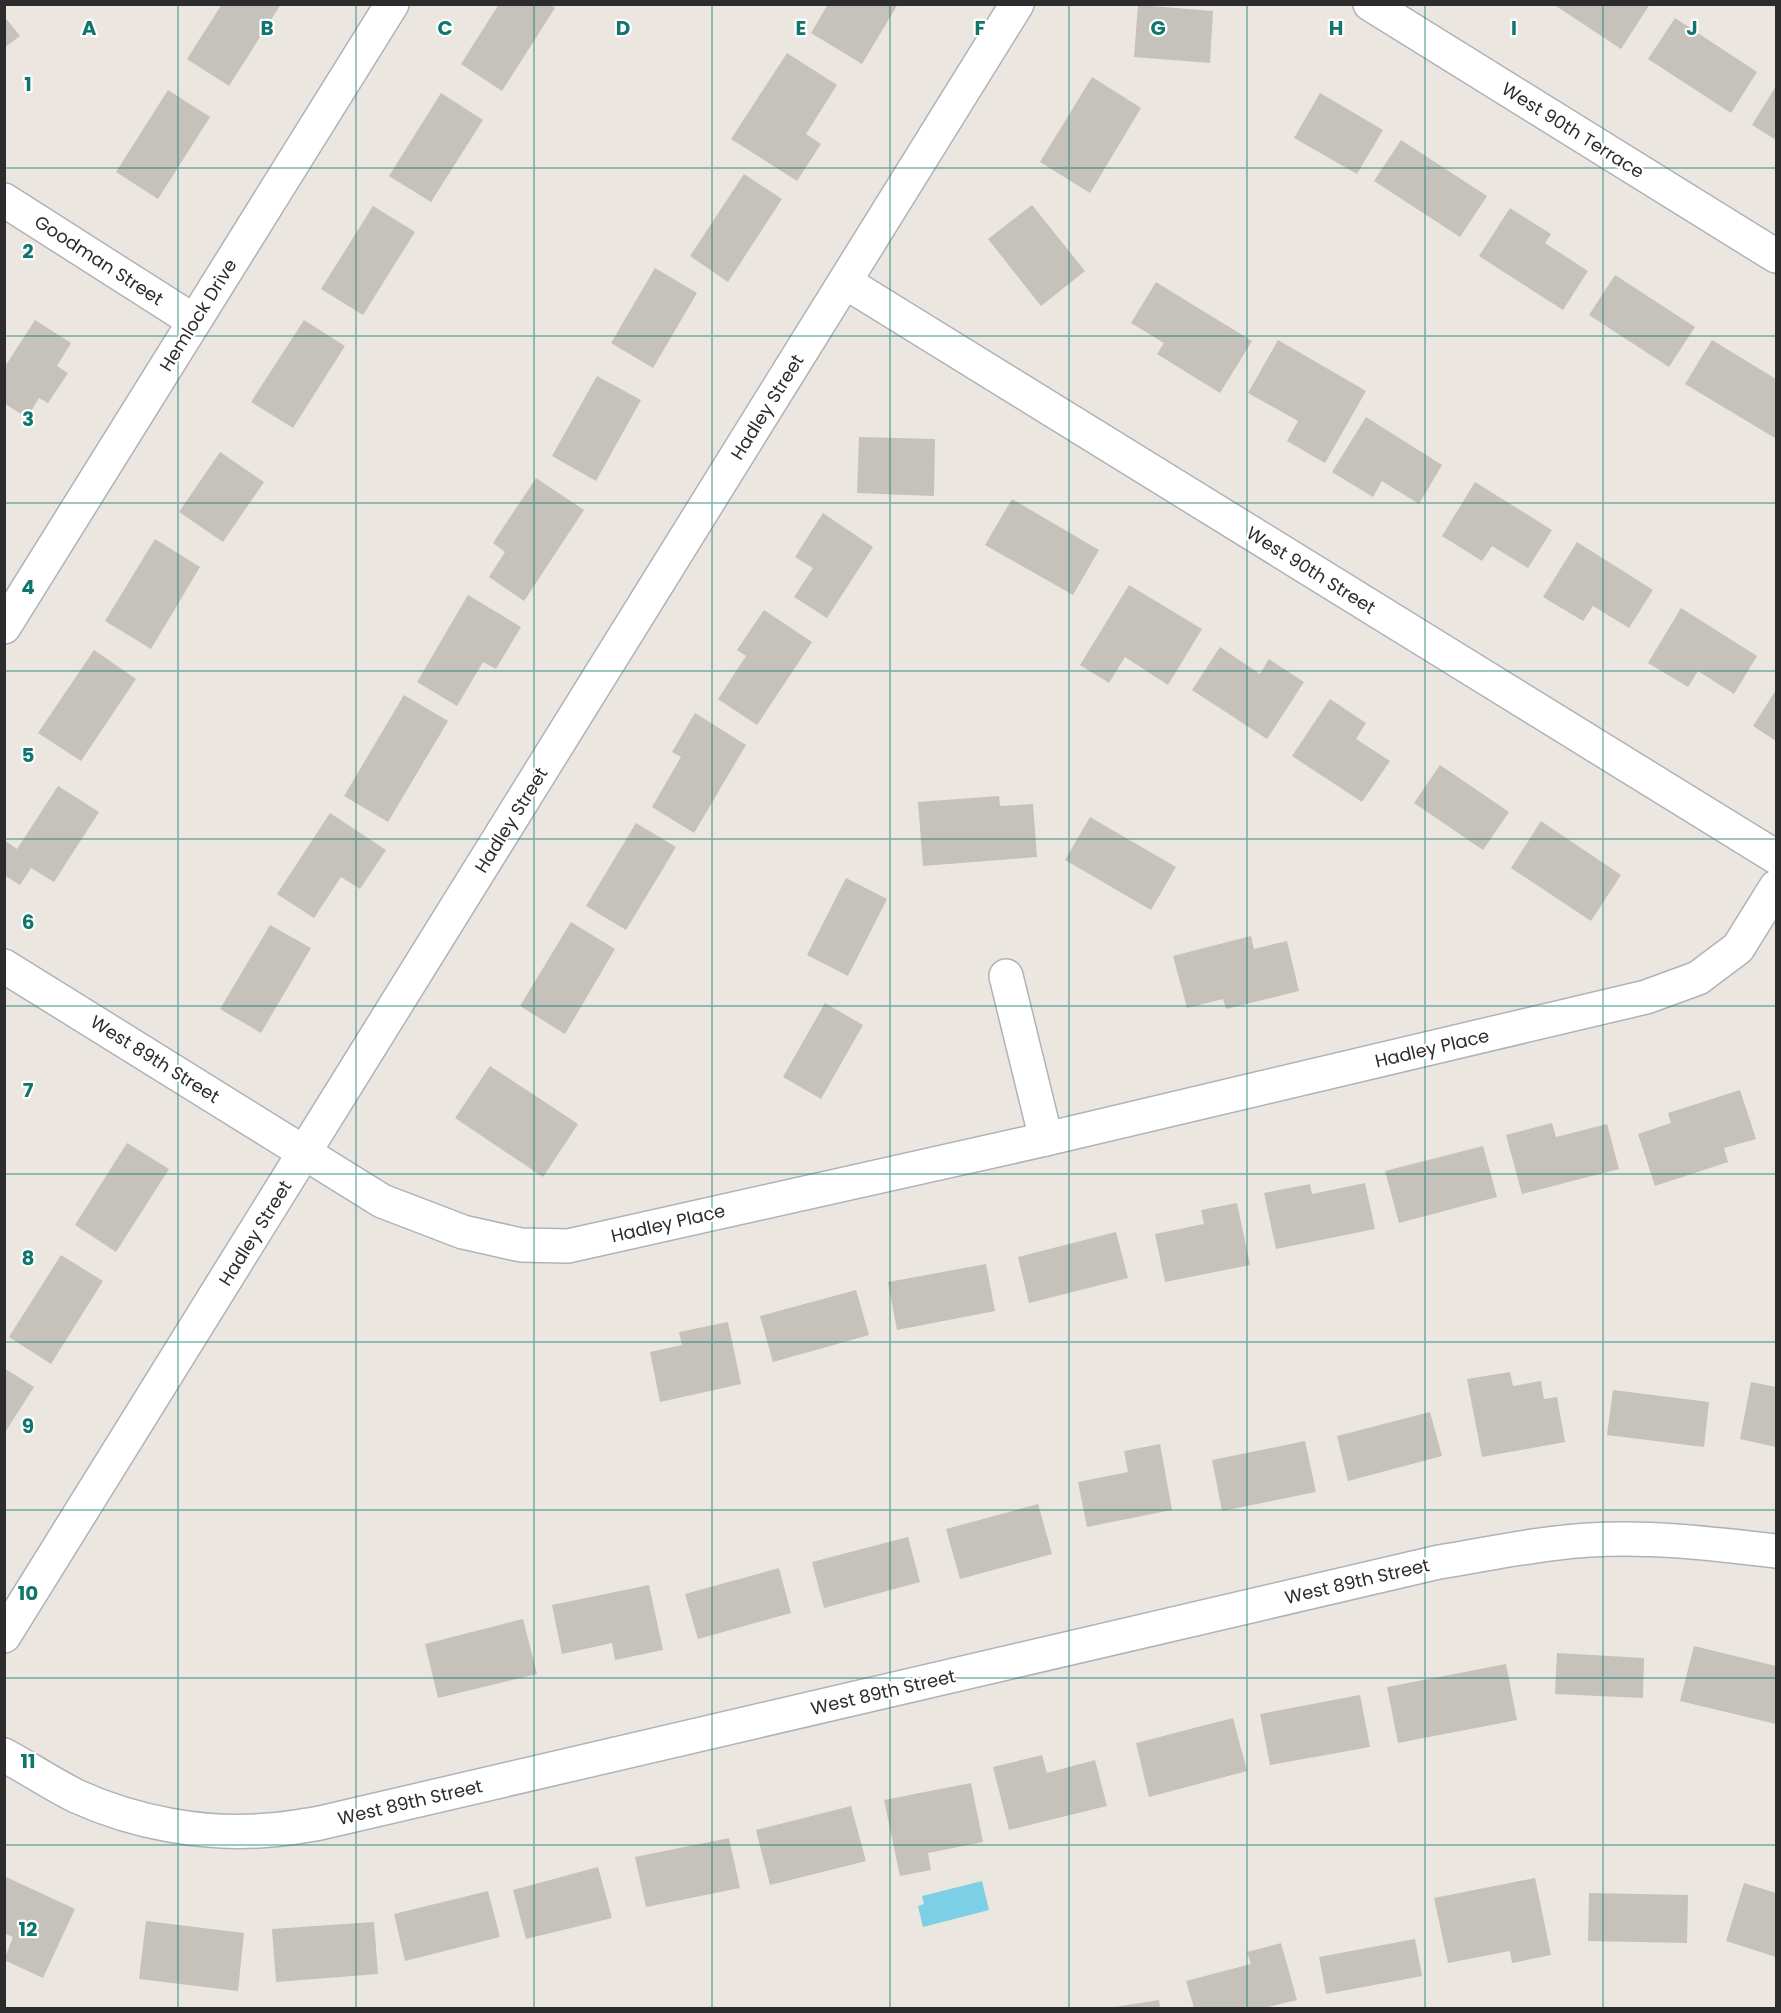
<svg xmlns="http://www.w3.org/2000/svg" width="1781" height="2013" viewBox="0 0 1781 2013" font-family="Poppins,sans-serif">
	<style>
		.water { fill: #7ccfe5 }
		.building { fill: #c5c1bb }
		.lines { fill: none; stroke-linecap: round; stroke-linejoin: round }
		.minor-casing { stroke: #b0b2bb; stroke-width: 36 }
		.minor { stroke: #fff; stroke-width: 33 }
		.grid { fill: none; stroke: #0f766e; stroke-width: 1.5; stroke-opacity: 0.55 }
		.labels { text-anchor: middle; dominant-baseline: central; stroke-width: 4.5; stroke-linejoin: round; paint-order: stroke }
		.street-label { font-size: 18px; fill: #2c2c2c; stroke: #fff }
		.grid-label { font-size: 20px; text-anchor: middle; font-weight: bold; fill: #0f766e; stroke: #fff; stroke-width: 4.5; stroke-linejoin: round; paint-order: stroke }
	</style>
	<rect width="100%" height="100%" fill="#ece6e0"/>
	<!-- water -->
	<polygon class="water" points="982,1881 989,1910 923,1927 918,1906 924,1904 922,1896"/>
	<!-- building -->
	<g class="building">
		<polygon points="222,4 281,4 229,86 187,59"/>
		<polygon points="499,4 549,4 555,8 502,91 461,64"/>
		<polygon points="828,4 898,4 862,64 811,33"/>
		<polygon points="1553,4 1650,4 1621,49"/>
		<polygon points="1138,5 1213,11 1210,63 1134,57"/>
		<polygon points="4,16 20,36 4,48"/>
		<polygon points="1675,18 1757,72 1731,113 1648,59"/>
		<polygon points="787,53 837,85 806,134 821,144 797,181 731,139"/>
		<polygon points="1092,77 1141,108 1090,193 1040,162"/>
		<polygon points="1776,86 1776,140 1752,125"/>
		<polygon points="168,90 210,117 158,199 116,172"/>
		<polygon points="441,93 483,120 431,202 389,176"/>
		<polygon points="1320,93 1383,130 1357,174 1294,138"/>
		<polygon points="1401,140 1487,196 1460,237 1374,181"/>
		<polygon points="744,174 782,199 728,282 690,256"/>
		<polygon points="1032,205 1085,271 1041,306 988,239"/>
		<polygon points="373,206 415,232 363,315 321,289"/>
		<polygon points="1510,208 1551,234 1545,243 1588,271 1563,310 1479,256"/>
		<polygon points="655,268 697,293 653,368 611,343"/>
		<polygon points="1615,275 1695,327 1669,367 1589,315"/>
		<polygon points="1156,282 1252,341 1220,393 1157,354 1164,343 1131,323"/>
		<polygon points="35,320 71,343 57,366 68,373 48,403 39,398 27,418 4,403 4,368"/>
		<polygon points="304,320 345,346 293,428 251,402"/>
		<polygon points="1278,340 1366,391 1325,463 1287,441 1298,421 1248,393"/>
		<polygon points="1712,340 1776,379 1776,435 1775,438 1685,384"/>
		<polygon points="597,376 641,400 596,481 552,456"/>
		<polygon points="1366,417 1442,465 1419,504 1382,481 1373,497 1332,472"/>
		<polygon points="859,437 935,439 934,496 857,493"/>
		<polygon points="220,452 264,482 223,542 179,512"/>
		<polygon points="536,478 584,510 524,601 489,577 505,552 493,543"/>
		<polygon points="1475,482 1552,530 1528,568 1492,546 1482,561 1442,536"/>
		<polygon points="1012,499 1099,550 1073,595 985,545"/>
		<polygon points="823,513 873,547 827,618 794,597 813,568 795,557"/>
		<polygon points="155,539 200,567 151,649 105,621"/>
		<polygon points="1577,542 1653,590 1629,628 1593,606 1583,621 1543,597"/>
		<polygon points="1129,585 1202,629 1168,685 1125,657 1109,683 1080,665"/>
		<polygon points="468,595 521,627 496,669 483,662 457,706 417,682"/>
		<polygon points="1681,608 1757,656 1734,694 1698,671 1688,687 1648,663"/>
		<polygon points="764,610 812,642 757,725 718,699 746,656 737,650"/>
		<polygon points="1220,647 1260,674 1269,659 1304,682 1267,739 1192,690"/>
		<polygon points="94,650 136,679 81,761 38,733"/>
		<polygon points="1776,690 1776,741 1753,726"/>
		<polygon points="404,695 448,721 388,822 344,796"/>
		<polygon points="1330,699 1366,723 1356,739 1390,761 1362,802 1292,756"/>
		<polygon points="695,713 746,745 694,833 652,807 681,757 672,752"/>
		<polygon points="1440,765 1509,812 1483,850 1414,803"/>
		<polygon points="58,786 99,812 54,882 31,868 20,885 4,875 4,840 17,849"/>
		<polygon points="999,796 1000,806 1033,804 1037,857 923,866 918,802"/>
		<polygon points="330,813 386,850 360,889 341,877 314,918 277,894"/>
		<polygon points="1090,817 1176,867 1151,910 1065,860"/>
		<polygon points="1541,821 1621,875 1591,921 1511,868"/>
		<polygon points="636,823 676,847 626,930 586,906"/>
		<polygon points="846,878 887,899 848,976 807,955"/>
		<polygon points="571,922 615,949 565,1034 520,1006"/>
		<polygon points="270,925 311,948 261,1033 220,1009"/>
		<polygon points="1251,936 1254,949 1287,941 1299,991 1226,1009 1223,999 1187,1008 1173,956"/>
		<polygon points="825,1003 863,1025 821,1099 783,1077"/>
		<polygon points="490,1066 578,1124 543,1177 455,1118"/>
		<polygon points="1740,1090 1756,1139 1724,1148 1728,1162 1655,1186 1638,1134 1671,1123 1668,1113"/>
		<polygon points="1552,1123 1556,1137 1607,1124 1619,1169 1522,1194 1506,1135"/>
		<polygon points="127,1143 169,1169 116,1252 75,1225"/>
		<polygon points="1483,1146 1497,1197 1399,1223 1385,1171"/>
		<polygon points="1365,1183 1375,1229 1276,1249 1264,1193 1310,1184 1312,1194"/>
		<polygon points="1237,1203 1250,1265 1165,1282 1155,1234 1204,1224 1201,1210"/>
		<polygon points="1116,1232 1128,1278 1029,1303 1018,1257"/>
		<polygon points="61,1255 103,1281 51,1364 9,1337"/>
		<polygon points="986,1264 995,1311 897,1330 888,1282"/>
		<polygon points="856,1290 869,1335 773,1362 760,1316"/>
		<polygon points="728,1322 741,1384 660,1402 650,1352 682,1345 679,1332"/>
		<polygon points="4,1368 34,1387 4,1434"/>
		<polygon points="1510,1372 1513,1386 1541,1381 1544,1399 1557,1397 1565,1442 1482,1457 1467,1379"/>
		<polygon points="1751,1382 1776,1387 1776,1447 1740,1439"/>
		<polygon points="1613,1390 1709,1402 1704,1447 1607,1435"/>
		<polygon points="1430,1412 1442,1456 1348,1481 1337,1436"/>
		<polygon points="1305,1441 1316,1492 1222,1511 1212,1460"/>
		<polygon points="1160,1444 1172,1510 1087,1527 1078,1482 1128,1472 1124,1451"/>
		<polygon points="1038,1504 1052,1554 960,1579 946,1529"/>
		<polygon points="908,1537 920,1582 824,1608 812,1562"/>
		<polygon points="779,1568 791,1613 698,1639 685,1594"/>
		<polygon points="649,1585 663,1650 615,1660 612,1643 562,1654 552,1605"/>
		<polygon points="523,1619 537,1674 438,1698 425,1644"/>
		<polygon points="1694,1646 1776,1666 1776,1724 1680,1701"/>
		<polygon points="1557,1653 1644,1658 1643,1698 1555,1694"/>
		<polygon points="1506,1664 1517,1720 1398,1743 1387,1687"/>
		<polygon points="1360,1695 1370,1747 1270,1765 1260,1714"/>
		<polygon points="1233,1718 1247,1771 1149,1797 1136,1743"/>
		<polygon points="1042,1755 1047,1773 1095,1760 1107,1806 1009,1830 993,1767"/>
		<polygon points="971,1783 983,1842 928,1853 931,1870 900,1876 884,1800"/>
		<polygon points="851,1806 866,1861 770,1885 756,1830"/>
		<polygon points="729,1838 740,1888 646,1907 635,1857"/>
		<polygon points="598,1867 612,1918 526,1939 513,1890"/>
		<polygon points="4,1876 75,1909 43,1978 4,1960 13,1937 4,1933"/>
		<polygon points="1535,1878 1551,1955 1512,1963 1510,1951 1448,1963 1434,1898"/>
		<polygon points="1744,1883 1776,1893 1776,1957 1726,1941"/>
		<polygon points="488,1891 500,1937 405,1961 394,1914"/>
		<polygon points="1589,1893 1688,1895 1687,1943 1588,1941"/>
		<polygon points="146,1921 244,1933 238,1991 139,1979"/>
		<polygon points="374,1922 378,1974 276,1982 272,1929"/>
		<polygon points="1415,1939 1422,1976 1326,1994 1319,1957"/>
		<polygon points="1281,1943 1297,2000 1264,2008 1194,2008 1186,1981 1251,1964 1247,1952"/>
		<polygon points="1159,2000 1160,2008 1115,2008 1115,2007"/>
	</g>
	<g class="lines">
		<defs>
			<g id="minor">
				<polyline points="1370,4 1776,256"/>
				<polyline points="4,200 194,321"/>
				<polyline points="845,282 1776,857"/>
				<polyline points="4,627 392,4"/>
				<polyline points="4,966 382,1201 463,1232 521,1245 568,1246 1046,1139 1646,997 1698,978 1738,948 1776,887"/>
				<polyline points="1006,976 1046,1139"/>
				<polyline points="4,1636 1017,4"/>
				<path d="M4 1755C28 1768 52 1784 76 1796 135 1823 206 1836 270 1830 286 1829 303 1826 320 1823L1439 1562C1489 1554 1539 1543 1589 1540 1652 1536 1714 1544 1776 1551"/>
			</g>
		</defs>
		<!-- minor casing -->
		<use href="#minor" class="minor-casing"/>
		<!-- minor -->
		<use href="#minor" class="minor"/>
	</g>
	<!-- grid -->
	<path class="grid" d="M178 4V2008M356 4V2008M534 4V2008M712 4V2008M890 4V2008M1069 4V2008M1247 4V2008M1425 4V2008M1603 4V2008M4 168H1776M4 336H1776M4 503H1776M4 671H1776M4 839H1776M4 1006H1776M4 1174H1776M4 1342H1776M4 1510H1776M4 1678H1776M4 1845H1776"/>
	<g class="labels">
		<!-- street labels -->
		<g class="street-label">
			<text transform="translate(1573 130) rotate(32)">West 90th Terrace</text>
			<text transform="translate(99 260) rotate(33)">Goodman Street</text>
			<text transform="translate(198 315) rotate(-58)">Hemlock Drive</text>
			<text transform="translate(767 407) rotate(-58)">Hadley Street</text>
			<text transform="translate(1311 570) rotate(32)">West 90th Street</text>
			<text transform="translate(511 820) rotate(-58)">Hadley Street</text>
			<text transform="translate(1432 1048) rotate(-13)">Hadley Place</text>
			<text transform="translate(155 1059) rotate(32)">West 89th Street</text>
			<text transform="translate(668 1223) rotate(-13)">Hadley Place</text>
			<text transform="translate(255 1233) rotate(-58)">Hadley Street</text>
			<text transform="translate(1357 1581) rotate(-13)">West 89th Street</text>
			<text transform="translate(883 1692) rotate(-13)">West 89th Street</text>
			<text transform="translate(410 1802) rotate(-13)">West 89th Street</text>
		</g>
	</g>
	<g class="grid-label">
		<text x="89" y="35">A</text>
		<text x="267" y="35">B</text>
		<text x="445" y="35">C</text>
		<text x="623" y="35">D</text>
		<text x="801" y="35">E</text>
		<text x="980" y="35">F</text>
		<text x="1158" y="35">G</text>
		<text x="1336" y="35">H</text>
		<text x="1514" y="35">I</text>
		<text x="1692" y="35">J</text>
		<text x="28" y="91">1</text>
		<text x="28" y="258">2</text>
		<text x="28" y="426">3</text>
		<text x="28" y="594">4</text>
		<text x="28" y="762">5</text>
		<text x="28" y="929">6</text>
		<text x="28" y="1097">7</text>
		<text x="28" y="1265">8</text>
		<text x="28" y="1433">9</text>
		<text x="28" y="1600">10</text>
		<text x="28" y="1768">11</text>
		<text x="28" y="1936">12</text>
	</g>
	<!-- border -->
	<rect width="1781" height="2013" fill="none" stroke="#2c2c2c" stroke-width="12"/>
</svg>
